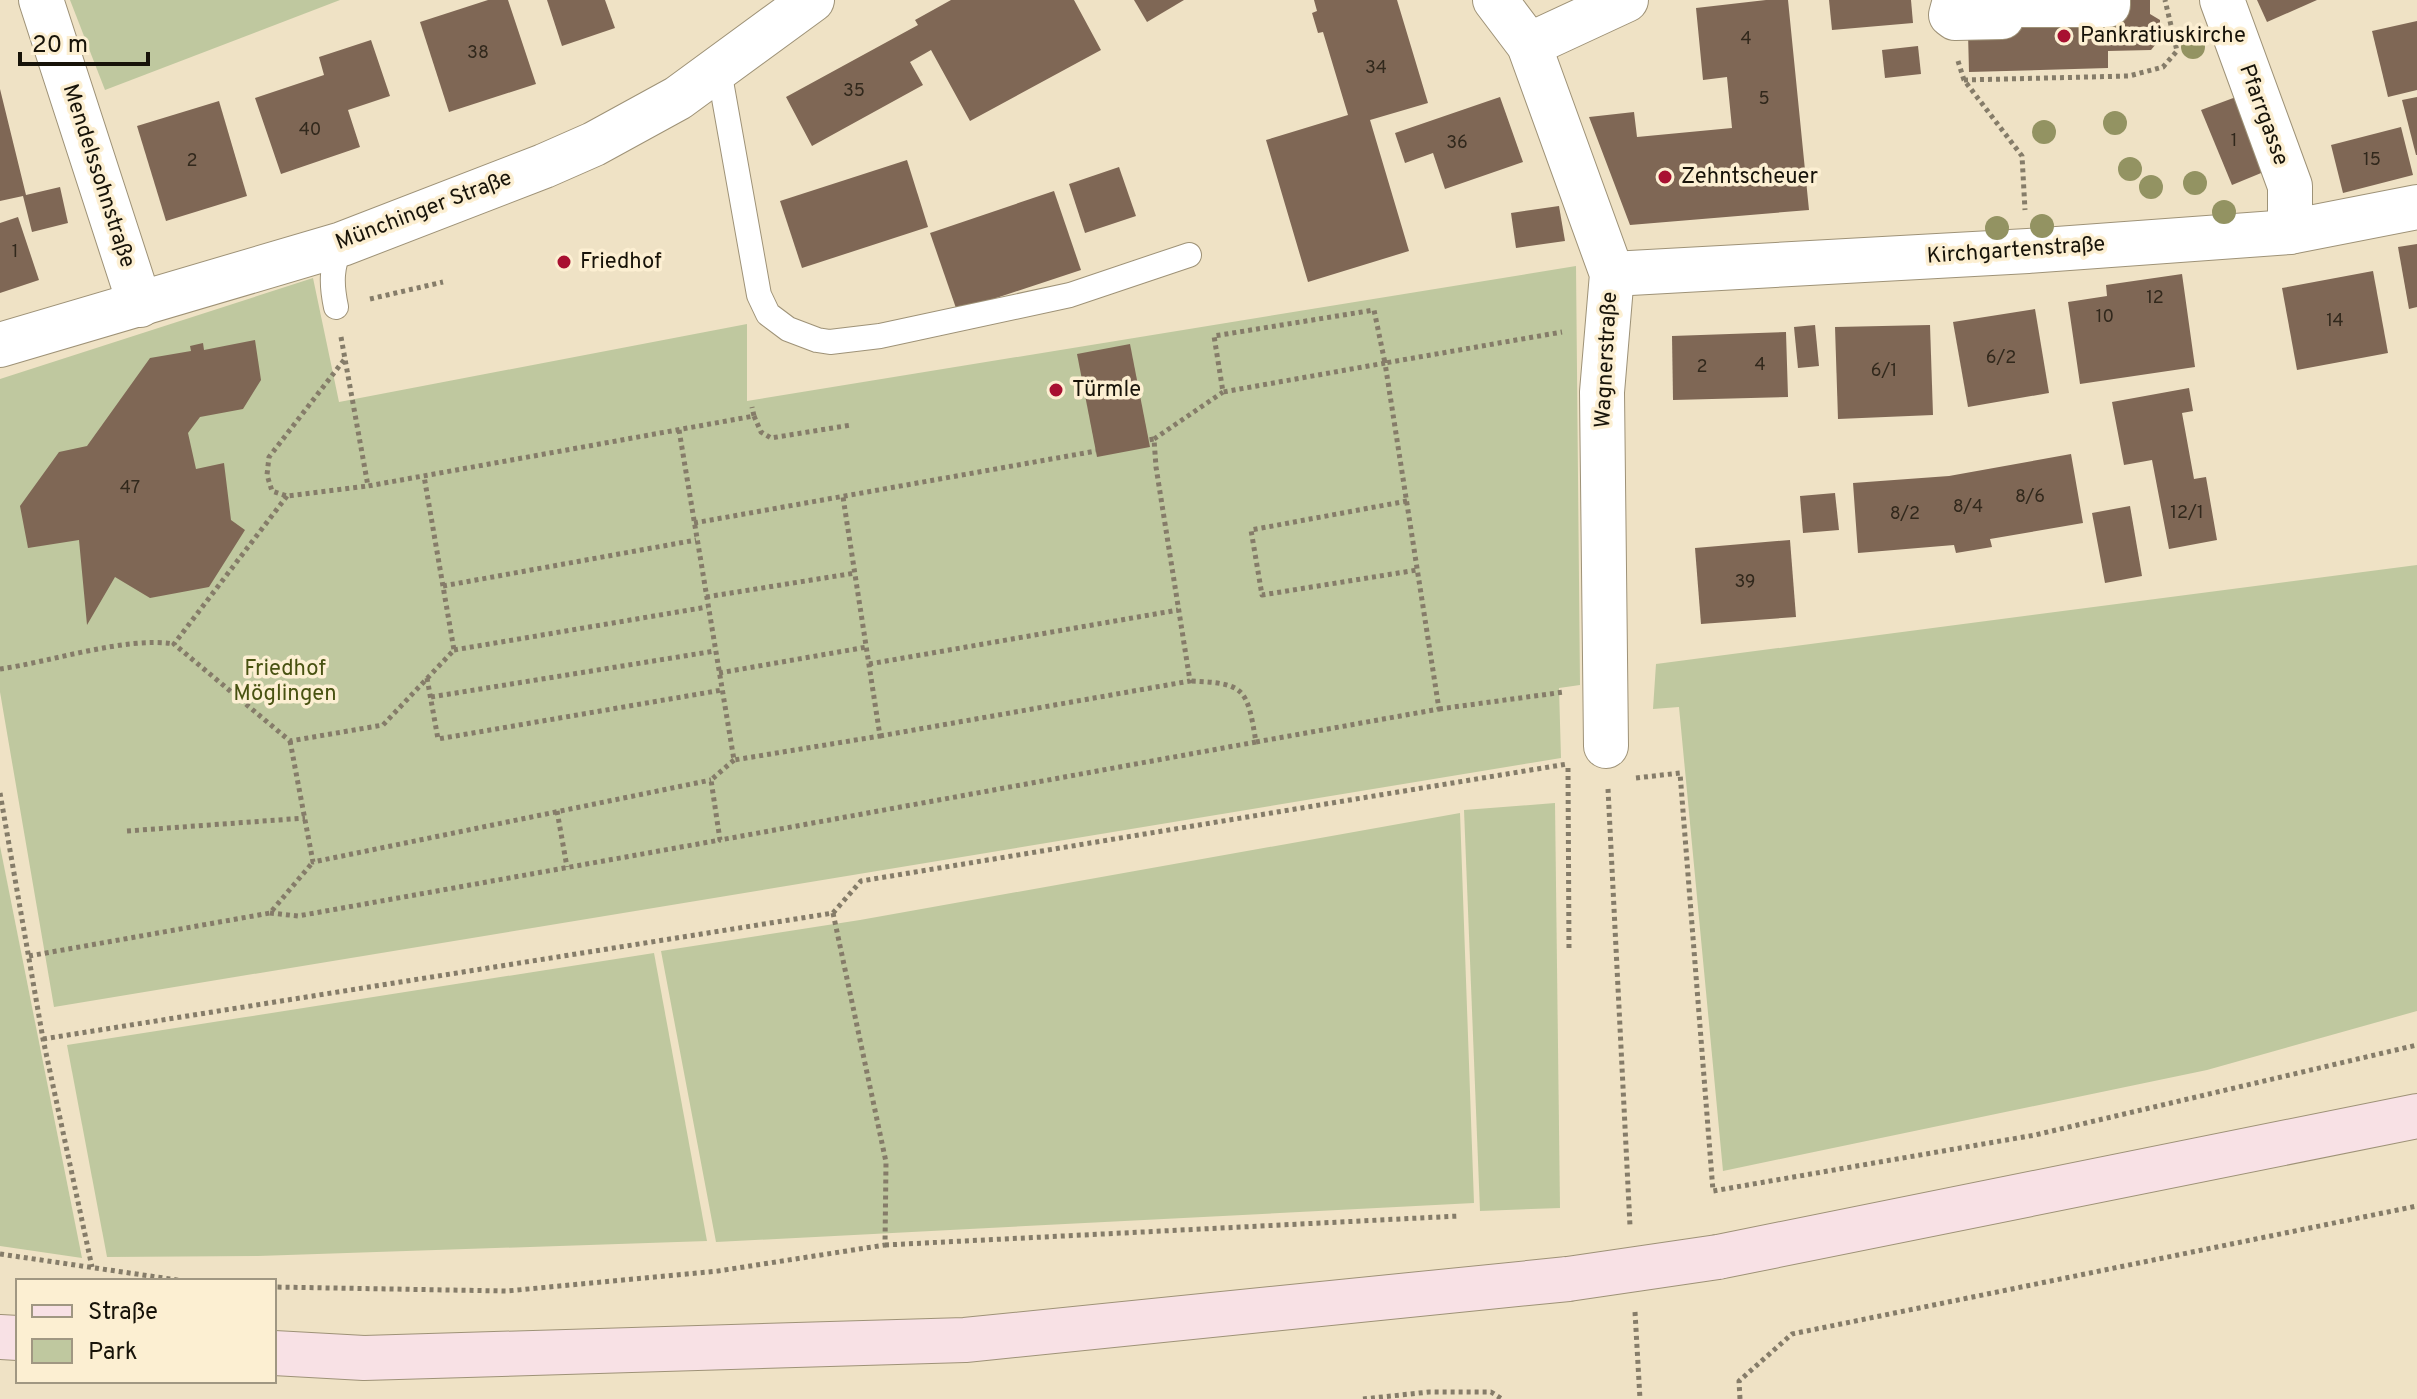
<svg xmlns="http://www.w3.org/2000/svg" width="2417" height="1399" viewBox="0 0 2417 1399" font-family="Overpass,sans-serif">
	<style>
		.green { fill: #bfc89f }
		.building { fill: #7f6755 }
		.lines { fill: none; stroke-linecap: round; stroke-linejoin: round }
		.lane-casing { stroke: #9e9277; stroke-width: 26 }
		.street-casing { stroke: #9e9277; stroke-width: 46 }
		.secondary-casing { stroke: #9e9277; stroke-width: 46 }
		.path { stroke: #857c69; stroke-width: 5; stroke-dasharray: 4 4; stroke-linecap: butt }
		.lane { stroke: #fff; stroke-width: 24 }
		.street { stroke: #fff; stroke-width: 44 }
		.secondary { stroke: #f8e1e5; stroke-width: 44 }
		.secondary-bridge-casing { stroke: #9e9277; stroke-width: 46; stroke-linecap: butt }
		.secondary-bridge { stroke: #f8e1e5; stroke-width: 44 }
		.tree { fill: #939362 }
		.poi-dot { fill: #a81031; stroke: #fcefd2; stroke-width: 3 }
		.labels { text-anchor: middle; dominant-baseline: central; stroke-width: 7; stroke-linejoin: round; paint-order: stroke }
		.number-label { font-size: 18px; fill: #31281c }
		.poi-label { font-size: 22px; fill: #171309; stroke: #fcefd2; text-anchor: start }
		.street-label { font-size: 22px; fill: #171309; stroke: #fcefd2 }
		.park-label { font-size: 22px; fill: #485211; stroke: #fcefd2 }
	</style>
	<rect width="100%" height="100%" fill="#efe2c5"/>
	<!-- green -->
	<g class="green">
		<polygon points="70,0 340,0 105,90"/>
		<polygon points="1576,266 1580,685 1559,688 1561,758 54,1007 0,692 0,379 313,278 339,402 747,324 747,401"/>
		<polygon points="2417,565 2417,1011 2207,1070 1723,1171 1679,707 1653,709 1656,664"/>
		<polygon points="1555,803 1560,1208 1480,1211 1464,810"/>
		<polygon points="1460,813 1474,1203 716,1242 661,951 860,920"/>
		<polygon points="0,846 82,1258 0,1246"/>
		<polygon points="654,953 707,1241 258,1256 107,1257 67,1045"/>
	</g>
	<!-- building -->
	<g class="building">
		<polygon points="488,0 508,0 536,84 449,112 420,22"/>
		<polygon points="547,0 605,0 615,28 562,46"/>
		<polygon points="951,0 1074,0 1101,50 970,121 931,50 910,62 923,85 812,146 786,97 918,25 915,20"/>
		<polygon points="1134,0 1184,0 1147,22"/>
		<polygon points="1314,0 1397,0 1428,103 1370,120 1409,251 1308,282 1266,140 1348,115 1323,32 1318,33 1312,13 1317,11"/>
		<polygon points="1766,0 1788,0 1809,210 1630,225 1589,117 1634,112 1637,137 1732,128 1727,77 1703,80 1696,8"/>
		<polygon points="1829,0 1911,0 1913,23 1832,30"/>
		<polygon points="2111,0 2150,0 2150,14 2160,20 2160,39 2151,50 2108,51 2108,68 1969,72 1968,33 2006,10"/>
		<polygon points="2257,0 2317,0 2267,22"/>
		<polygon points="2417,21 2417,90 2388,97 2372,31"/>
		<polygon points="371,40 390,96 348,110 360,147 281,174 255,98 324,75 319,57"/>
		<polygon points="1918,46 1921,74 1885,78 1882,50"/>
		<polygon points="0,89 26,195 60,187 68,223 32,232 23,196 0,201"/>
		<polygon points="1500,97 1523,162 1445,189 1433,153 1405,163 1395,133"/>
		<polygon points="2236,97 2266,171 2232,185 2201,110"/>
		<polygon points="2417,97 2417,155 2416,155 2402,100"/>
		<polygon points="219,101 247,196 166,221 137,126"/>
		<polygon points="2401,127 2413,175 2343,193 2331,145"/>
		<polygon points="907,160 928,227 802,268 780,201"/>
		<polygon points="1119,167 1136,216 1085,233 1069,184"/>
		<polygon points="1054,191 1081,270 957,311 930,233"/>
		<polygon points="1559,206 1565,241 1516,248 1511,213"/>
		<polygon points="18,217 39,280 0,293 0,223"/>
		<polygon points="2417,244 2417,307 2409,309 2398,247"/>
		<polygon points="2373,271 2388,353 2297,370 2282,288"/>
		<polygon points="2182,274 2195,367 2080,384 2068,302 2107,296 2106,285"/>
		<polygon points="2035,309 2049,393 1968,407 1953,322"/>
		<polygon points="1815,325 1819,366 1798,368 1794,327"/>
		<polygon points="1930,325 1933,415 1838,419 1835,327"/>
		<polygon points="1786,332 1788,397 1673,400 1672,336"/>
		<polygon points="255,340 261,380 243,409 200,417 188,433 196,469 224,463 231,520 245,530 209,587 150,598 115,577 87,625 79,540 28,548 20,506 59,452 87,446 150,358 191,351 190,346 203,343 204,350"/>
		<polygon points="1130,344 1150,447 1097,457 1077,354"/>
		<polygon points="2189,388 2193,411 2182,413 2194,479 2206,477 2217,540 2169,549 2152,460 2124,465 2112,402"/>
		<polygon points="2071,454 2083,523 1990,539 1992,547 1956,553 1954,545 1858,553 1853,483 1949,476"/>
		<polygon points="1835,493 1839,530 1803,533 1800,496"/>
		<polygon points="2130,506 2142,576 2105,583 2092,513"/>
		<polygon points="1790,540 1796,617 1701,624 1695,548"/>
	</g>
	<g class="lines">
		<defs>
			<g id="lane">
				<polyline points="719,70 759,295 768,314 788,329 817,340 830,342 880,336 1070,295 1189,255"/>
				<path d="M336 307C331 283 331 266 342 244"/>
			</g>
			<g id="street">
				<polyline points="41,0 140,305"/>
				<polyline points="1495,0 1529,45 1612,274 1602,392 1606,746"/>
				<polyline points="1955,0 1951,15 1955,18 2002,17 2002,5 2108,5 2108,0"/>
				<polyline points="2222,0 2290,186 2290,232"/>
				<polyline points="1529,45 1626,0"/>
				<polyline points="1612,274 2028,251 2290,232 2417,207"/>
				<polyline points="0,345 342,244 544,166 594,144 678,98 812,0"/>
			</g>
			<g id="secondary">
				<polyline points="1718,1257 2417,1116"/>
				<polyline points="0,1337 18,1338"/>
				<polyline points="274,1353 364,1358 965,1340 1568,1279"/>
			</g>
		</defs>
		<!-- lane casing -->
		<use href="#lane" class="lane-casing"/>
		<!-- street casing -->
		<use href="#street" class="street-casing"/>
		<!-- secondary casing -->
		<use href="#secondary" class="secondary-casing"/>
		<!-- path -->
		<g class="path">
			<polyline points="1958,61 1964,80 2022,156 2025,210"/>
			<polyline points="1964,80 2129,76 2163,67 2177,51 2165,0"/>
			<polyline points="370,299 443,282"/>
			<polyline points="341,337 368,486 754,416 752,407"/>
			<polyline points="344,360 269,457 267,475 272,491 287,496 368,486"/>
			<polyline points="754,416 761,432 771,438 851,425"/>
			<polyline points="679,430 734,760 880,736 843,497"/>
			<polyline points="1154,439 1223,392"/>
			<polyline points="287,496 174,644 290,741 383,725 454,650 424,476"/>
			<polyline points="1407,501 1251,530 1262,595 1417,570"/>
			<polyline points="694,523 1096,451"/>
			<polyline points="443,586 696,540"/>
			<polyline points="706,597 855,573"/>
			<polyline points="454,650 707,607"/>
			<polyline points="869,664 1178,610"/>
			<path d="M0 669C50 662 127 636 174 644"/>
			<polyline points="719,673 867,647"/>
			<polyline points="427,678 438,739 722,690"/>
			<polyline points="431,697 715,651"/>
			<polyline points="1439,709 1564,692"/>
			<polyline points="880,736 1190,681 1156,467 1154,439 1148,440"/>
			<polyline points="290,741 313,862 711,780"/>
			<polyline points="1256,742 1439,709 1385,363 1223,392 1214,336 1374,310 1385,363 1562,332"/>
			<path d="M734 760 711 780 720 840 1256 742C1247 689 1246 683 1190 681"/>
			<polyline points="1568,768 1569,951"/>
			<polyline points="1636,778 1680,773 1713,1191 2035,1135 2417,1045"/>
			<polyline points="1608,789 1630,1226"/>
			<polyline points="0,793 43,1039 92,1267"/>
			<polyline points="557,811 567,867"/>
			<polyline points="127,831 305,818"/>
			<polyline points="270,913 298,916 720,840"/>
			<polyline points="833,913 861,881 1567,764"/>
			<polyline points="29,956 270,913 313,862"/>
			<polyline points="43,1039 833,913 886,1162 885,1245 718,1271 507,1291 274,1287"/>
			<polyline points="885,1245 1459,1216"/>
			<polyline points="0,1254 184,1281"/>
			<polyline points="1635,1312 1640,1399"/>
			<polyline points="1363,1399 1429,1392 1491,1392 1502,1399"/>
			<polyline points="1740,1399 1739,1381 1792,1334 2417,1206"/>
		</g>
		<!-- lane -->
		<use href="#lane" class="lane"/>
		<!-- street -->
		<use href="#street" class="street"/>
		<!-- secondary -->
		<use href="#secondary" class="secondary"/>
		<defs>
			<polyline id="secondary-bridge" points="1568,1279 1718,1257"/>
		</defs>
		<!-- secondary-bridge casing -->
		<use href="#secondary-bridge" class="secondary-bridge-casing"/>
		<!-- secondary-bridge -->
		<use href="#secondary-bridge" class="secondary-bridge"/>
	</g>
	<!-- trees -->
	<g class="tree">
		<circle cx="2193" cy="47" r="12"/>
		<circle cx="2115" cy="123" r="12"/>
		<circle cx="2044" cy="132" r="12"/>
		<circle cx="2130" cy="169" r="12"/>
		<circle cx="2195" cy="183" r="12"/>
		<circle cx="2151" cy="187" r="12"/>
		<circle cx="2224" cy="212" r="12"/>
		<circle cx="2042" cy="226" r="12"/>
		<circle cx="1997" cy="228" r="12"/>
	</g>
	<!-- markers -->
	<g class="poi-dot">
		<circle cx="2064" cy="36" r="8"/>
		<circle cx="1665" cy="177" r="8"/>
		<circle cx="564" cy="262" r="8"/>
		<circle cx="1056" cy="390" r="8"/>
	</g>
	<g class="labels">
		<!-- number labels -->
		<g class="number-label">
			<text x="1746" y="39">4</text>
			<text x="478" y="53">38</text>
			<text x="1376" y="68">34</text>
			<text x="854" y="91">35</text>
			<text x="1764" y="99">5</text>
			<text x="310" y="130">40</text>
			<text x="2234" y="141">1</text>
			<text x="1457" y="143">36</text>
			<text x="2372" y="160">15</text>
			<text x="192" y="161">2</text>
			<text x="15" y="252">1</text>
			<text x="2155" y="298">12</text>
			<text x="2105" y="317">10</text>
			<text x="2335" y="321">14</text>
			<text x="2001" y="358">6/2</text>
			<text x="1760" y="365">4</text>
			<text x="1702" y="367">2</text>
			<text x="1884" y="371">6/1</text>
			<text x="130" y="488">47</text>
			<text x="2030" y="497">8/6</text>
			<text x="1968" y="507">8/4</text>
			<text x="2187" y="513">12/1</text>
			<text x="1905" y="514">8/2</text>
			<text x="1745" y="582">39</text>
		</g>
		<!-- poi labels -->
		<g class="poi-label">
			<text x="2080" y="36">Pankratiuskirche</text>
			<text x="1681" y="177">Zehntscheuer</text>
			<text x="580" y="262">Friedhof</text>
			<text x="1072" y="390">Türmle</text>
		</g>
		<!-- street labels -->
		<g class="street-label">
			<text transform="translate(2263 115) rotate(70)">Pfarrgasse</text>
			<text transform="translate(98 176) rotate(72)">Mendelssohnstraße</text>
			<text transform="translate(424 211) rotate(-21)">Münchinger Straße</text>
			<text transform="translate(2016 251) rotate(-4)">Kirchgartenstraße</text>
			<text transform="translate(1607 360) rotate(-87)">Wagnerstraße</text>
		</g>
		<!-- park labels -->
		<g class="park-label">
			<text x="285" y="669">Friedhof<tspan x="285" dy="25">Möglingen</tspan></text>
		</g>
	</g>
	<!-- legend -->
	<rect x="16" y="1279" width="260" height="104" fill="#fcefd2" stroke="#a09782" stroke-width="2"/>
	<rect x="32" y="1305" width="40" height="12" fill="#f8e1e5" stroke="#a09782" stroke-width="2"/>
	<text x="88" y="1319" font-size="24" fill="#171309">Straße</text>
	<rect x="32" y="1339" width="40" height="24" fill="#bfc89f" stroke="#a09782" stroke-width="2"/>
	<text x="88" y="1359" font-size="24" fill="#171309">Park</text>
	<!-- scale -->
	<path d="M20 52v12h128v-12" fill="none" stroke="#171309" stroke-width="4"/>
	<text x="32" y="52" font-size="24" fill="#171309" stroke="#fcefd2" stroke-width="6" paint-order="stroke">20 m</text>
</svg>
